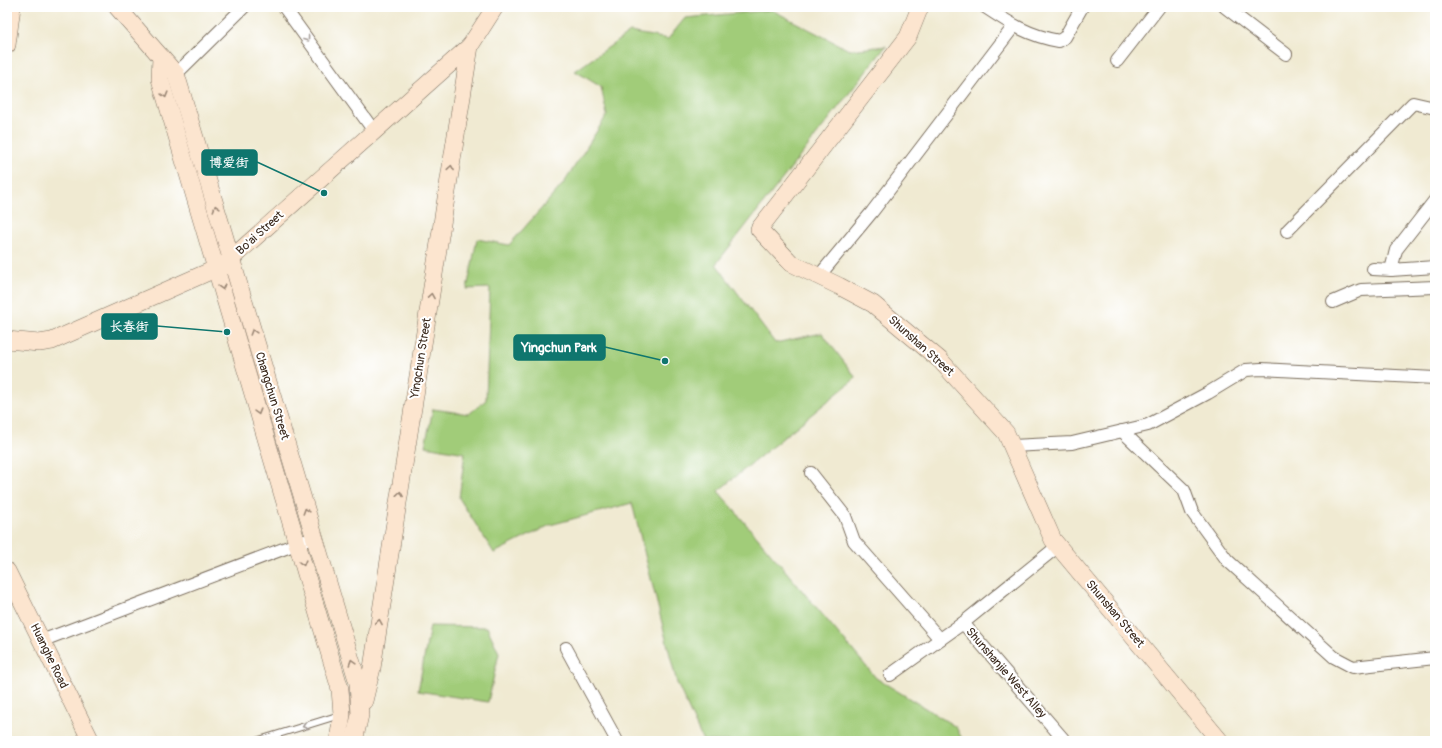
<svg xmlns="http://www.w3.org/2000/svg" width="1442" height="748" viewBox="0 0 1442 748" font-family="Pangolin,'LXGW WenKai TC',sans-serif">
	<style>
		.green { fill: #a1cc79; stroke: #6e7b4c }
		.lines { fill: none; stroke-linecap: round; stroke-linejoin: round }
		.lane-casing { stroke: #7a6d5d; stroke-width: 8 }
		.street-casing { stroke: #7a6d5d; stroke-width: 14 }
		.secondary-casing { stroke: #7a6d5d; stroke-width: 18 }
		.lane { stroke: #fff; stroke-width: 6 }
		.street { stroke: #fff; stroke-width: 12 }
		.secondary { stroke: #fce5cf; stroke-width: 17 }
		.oneway { stroke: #a79f9a }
		.oneway2 { stroke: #9c8876 }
		.labels { text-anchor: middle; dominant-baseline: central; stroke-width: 4; stroke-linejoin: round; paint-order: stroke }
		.street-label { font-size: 12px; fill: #3b2a1e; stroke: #fff }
		.leader { fill: none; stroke: #0f766e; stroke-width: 1.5 }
		.callout-dot { fill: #0f766e; stroke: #fff; stroke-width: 1.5 }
		.callout { fill: #0f766e; stroke: #0f766e; stroke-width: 1.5 }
		.callout-label { font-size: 13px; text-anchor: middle; font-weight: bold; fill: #fff }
	</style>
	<rect width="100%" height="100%" fill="#fff"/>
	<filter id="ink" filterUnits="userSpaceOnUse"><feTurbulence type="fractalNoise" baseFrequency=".025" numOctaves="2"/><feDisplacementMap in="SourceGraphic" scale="8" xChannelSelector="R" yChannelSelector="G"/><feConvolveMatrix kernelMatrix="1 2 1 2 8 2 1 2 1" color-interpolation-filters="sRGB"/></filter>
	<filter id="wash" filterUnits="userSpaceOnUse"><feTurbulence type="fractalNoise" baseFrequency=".012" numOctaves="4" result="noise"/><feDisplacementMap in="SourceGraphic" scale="16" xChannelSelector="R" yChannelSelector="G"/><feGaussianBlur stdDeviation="0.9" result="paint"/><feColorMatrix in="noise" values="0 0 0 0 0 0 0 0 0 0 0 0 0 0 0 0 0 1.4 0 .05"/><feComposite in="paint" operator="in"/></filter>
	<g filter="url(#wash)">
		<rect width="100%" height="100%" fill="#f0ead2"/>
		<!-- green -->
		<g class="green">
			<polygon points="772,10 849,50 886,46 716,264 775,343 822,333 856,378 718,491 876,678 956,727 963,741 703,741 677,683 632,503 550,525 494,553 459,498 465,453 425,446 433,409 469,414 486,400 490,288 467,289 477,239 509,245 564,183 607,115 601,87 575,71 630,32 668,39 685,18"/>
			<polygon points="430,626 487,627 499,653 488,702 418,691"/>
		</g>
	</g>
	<g filter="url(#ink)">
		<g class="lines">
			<defs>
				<polyline id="lane" points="256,741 340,715"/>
				<g id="street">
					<polyline points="284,7 374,131"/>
					<path d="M985 7C1009 23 1029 36 1059 41L1065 37 1082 7"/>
					<polyline points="1225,7 1286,54"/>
					<polyline points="1117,61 1159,7"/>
					<polyline points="176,74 244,7"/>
					<polyline points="1287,231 1413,103 1435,108"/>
					<polyline points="1373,269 1391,270 1435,267"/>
					<polyline points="1391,270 1396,250 1435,200"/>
					<polyline points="819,276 872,212 1014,26"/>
					<polyline points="1333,302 1361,290 1435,287"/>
					<polyline points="1122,431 1184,490 1192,512 1227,560 1334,657 1353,667 1435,658"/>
					<polyline points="1012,446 1072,443 1148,425 1208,393 1246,370 1261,369 1435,378"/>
					<polyline points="811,473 845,516 854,541 940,639"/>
					<polyline points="963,623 1065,741"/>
					<polyline points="41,641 304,541"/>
					<polyline points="566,648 617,741"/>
					<polyline points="890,675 963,623 1058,546"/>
				</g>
				<g id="secondary">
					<polyline points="117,7 176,74 358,683 360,715 354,741"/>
					<polyline points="920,7 908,37 759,229 791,263 839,286 873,304 940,360 1006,433 1053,540 1220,741"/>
					<polyline points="7,45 12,7"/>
					<polyline points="161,57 160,79 340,689 342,714 338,741"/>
					<polyline points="7,340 39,343 52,341 224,265 470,46"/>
					<polyline points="7,571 91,741"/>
					<polyline points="364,701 372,668 470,46 495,7"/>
				</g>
			</defs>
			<!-- lane casing -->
			<use href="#lane" class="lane-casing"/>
			<!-- street casing -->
			<use href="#street" class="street-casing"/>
			<!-- secondary casing -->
			<use href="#secondary" class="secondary-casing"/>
			<!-- lane -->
			<use href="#lane" class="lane"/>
			<!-- street -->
			<use href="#street" class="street"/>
			<!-- secondary -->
			<use href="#secondary" class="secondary"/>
		</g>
		<!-- one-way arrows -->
		<defs><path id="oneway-chevron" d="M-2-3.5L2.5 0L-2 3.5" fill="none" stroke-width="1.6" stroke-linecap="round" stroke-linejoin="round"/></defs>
		<g class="oneway">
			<use href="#oneway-chevron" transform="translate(307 39) rotate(54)"/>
			<use href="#oneway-chevron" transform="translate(305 726) rotate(163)"/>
		</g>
		<g class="oneway2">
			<use href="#oneway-chevron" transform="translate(165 95) rotate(74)"/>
			<use href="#oneway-chevron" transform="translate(451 168) rotate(-81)"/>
			<use href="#oneway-chevron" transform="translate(216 208) rotate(-107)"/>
			<use href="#oneway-chevron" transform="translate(222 287) rotate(74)"/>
			<use href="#oneway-chevron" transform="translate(431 296) rotate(-81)"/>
			<use href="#oneway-chevron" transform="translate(253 332) rotate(-107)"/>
			<use href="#oneway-chevron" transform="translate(258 412) rotate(74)"/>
			<use href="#oneway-chevron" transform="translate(400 494) rotate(-81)"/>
			<use href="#oneway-chevron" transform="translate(306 511) rotate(-107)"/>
			<use href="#oneway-chevron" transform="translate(303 563) rotate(74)"/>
			<use href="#oneway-chevron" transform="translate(379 622) rotate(-81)"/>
			<use href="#oneway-chevron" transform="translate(352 662) rotate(-107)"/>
		</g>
	</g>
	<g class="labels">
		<!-- street labels -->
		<g class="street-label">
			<text transform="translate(260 233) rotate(-42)">Bo'ai Street</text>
			<text transform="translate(921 346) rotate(42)">Shunshan Street</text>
			<text transform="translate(421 358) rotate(-81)">Yingchun Street</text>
			<text transform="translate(272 396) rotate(73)">Changchun Street</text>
			<text transform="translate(1115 614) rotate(50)">Shunshan Street</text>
			<text transform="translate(49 656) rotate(64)">Huanghe Road</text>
			<text transform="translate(1006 673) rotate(49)">Shunshanjie West Alley</text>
		</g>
	</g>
	<!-- callouts -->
	<path class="leader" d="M324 193L257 162M227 332L157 326M665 361L605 347"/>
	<g class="callout-dot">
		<circle cx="324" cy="193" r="4"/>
		<circle cx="227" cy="332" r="4"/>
		<circle cx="665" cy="361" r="4"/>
	</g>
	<g class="callout">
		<rect x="202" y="150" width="55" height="25" rx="4"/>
		<rect x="102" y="314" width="55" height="25" rx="4"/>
		<rect x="514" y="335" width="91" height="25" rx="4"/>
	</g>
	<g class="callout-label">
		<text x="229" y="167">博爱街</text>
		<text x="129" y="331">长春街</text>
		<text x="559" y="352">Yingchun Park</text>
	</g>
	<!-- margin -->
	<rect width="1442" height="748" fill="none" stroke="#fff" stroke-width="24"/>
</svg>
